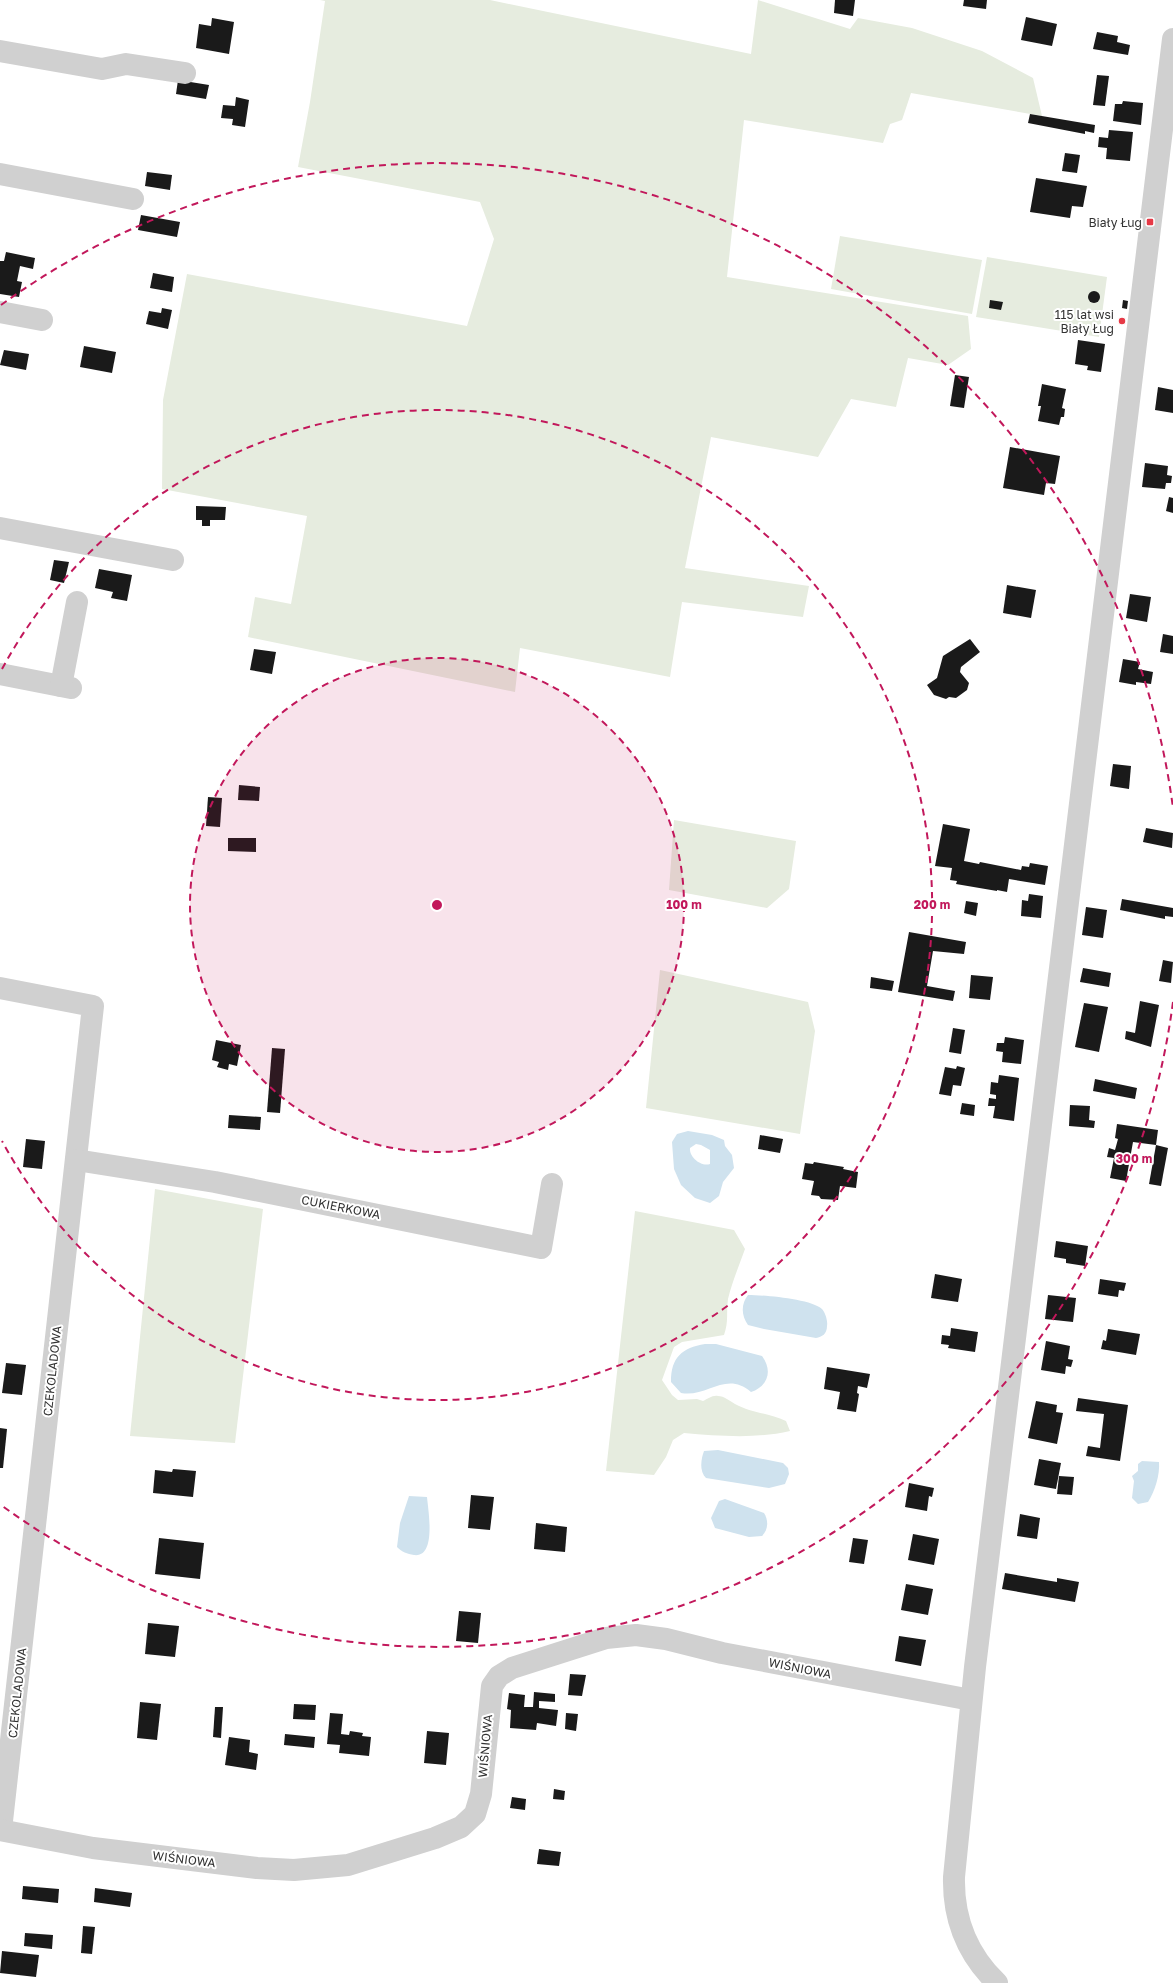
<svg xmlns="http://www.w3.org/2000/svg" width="1173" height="1983" viewBox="0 0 1173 1983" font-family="'Golos Text',sans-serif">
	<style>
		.green { fill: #e6ecdf }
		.water { fill: #cfe2ee; fill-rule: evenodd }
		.building { fill: #1a1a1a }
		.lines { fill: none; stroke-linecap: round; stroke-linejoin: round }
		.minor { stroke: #d0d0d0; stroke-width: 22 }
		.ring { fill: none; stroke: #c2185b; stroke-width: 2; stroke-dasharray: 7 5 }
		.poi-dot { fill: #e63946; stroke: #fff; stroke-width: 1.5 }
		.labels { text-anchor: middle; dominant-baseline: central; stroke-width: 4; stroke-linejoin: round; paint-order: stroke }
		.poi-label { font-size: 12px; fill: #333; stroke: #fff; text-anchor: end }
		.street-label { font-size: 12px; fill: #333; stroke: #fff }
		.centre { fill: #c2185b; stroke: #fff; stroke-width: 2 }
		.ring-label { font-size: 12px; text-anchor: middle; font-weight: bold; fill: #c2185b; stroke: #fff; stroke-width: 4; stroke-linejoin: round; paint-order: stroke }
	</style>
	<rect width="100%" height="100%" fill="#fff"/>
	<!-- green -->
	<g class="green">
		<polygon points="320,0 490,0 751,54 758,0 850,29 858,18 912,28 982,51 1033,78 1042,116 911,93 902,120 890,124 883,143 744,120 727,277 968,316 971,349 948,365 908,358 896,407 851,399 818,457 711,437 685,568 809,586 803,617 682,602 670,677 520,648 515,692 248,637 255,597 291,604 307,516 162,489 163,400 187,274 467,326 494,239 480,202 298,167 310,102 325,1"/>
		<polygon points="840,236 982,260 972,314 831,289"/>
		<polygon points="987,257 1107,277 1099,337 976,317"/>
		<polygon points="674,820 796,841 789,889 767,908 669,890"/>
		<polygon points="660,970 808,1002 815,1031 800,1134 646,1108"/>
		<polygon points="155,1189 263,1209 235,1443 130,1436"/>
		<path d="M635 1211 734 1230 745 1249C739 1266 732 1282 728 1299 726 1313 729 1321 724 1335L682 1342 674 1347 662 1380 672 1395 678 1400 697 1399 703 1401C708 1399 712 1395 718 1396 724 1396 730 1401 735 1404 751 1413 769 1413 786 1421L790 1431C756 1439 719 1436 684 1433L673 1440 666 1457 654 1475 606 1471Z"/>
	</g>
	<!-- water -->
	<g class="water">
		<path d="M688 1131 712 1135 724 1140 725 1146 732 1155 734 1168 723 1182 719 1196 710 1203 695 1198 681 1185 674 1169 672 1142 677 1134ZM696 1144 701 1145 710 1150V1164C701 1167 689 1157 690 1148Z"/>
		<path d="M748 1295C764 1295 811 1299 822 1309 825 1312 828 1321 827 1326 827 1334 822 1337 816 1338L764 1329 748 1325C741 1315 741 1304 748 1295Z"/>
		<path d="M705 1344H716L762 1356C773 1371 768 1386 751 1392 726 1370 707 1398 681 1393L671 1382C671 1357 682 1348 705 1344Z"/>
		<path d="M718 1450 783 1463 788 1468 789 1474 785 1484 769 1488 706 1478C699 1471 701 1459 704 1451Z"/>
		<path d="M1142 1461 1159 1462C1160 1475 1155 1491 1148 1502L1138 1504 1132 1498 1134 1481 1132 1476 1138 1471V1464Z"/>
		<path d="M409 1496 427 1497C428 1509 437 1558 414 1555 407 1554 402 1552 397 1547L400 1523Z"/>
		<path d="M725 1499 764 1513C769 1521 768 1530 762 1536L749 1537 715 1528 711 1518 719 1501Z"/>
	</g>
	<!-- building -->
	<g class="building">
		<polygon points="835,0 855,0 853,16 834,13"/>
		<polygon points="964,0 987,0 986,9 963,6"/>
		<polygon points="1026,17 1057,24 1052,46 1021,40"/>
		<polygon points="212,18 234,22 229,54 196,48 199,24 211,26"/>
		<polygon points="1097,32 1118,36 1117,42 1130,45 1128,55 1093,49"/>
		<polygon points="1097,75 1109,76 1105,106 1093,105"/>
		<polygon points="178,80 209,85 206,99 176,94"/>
		<polygon points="236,97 249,100 245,127 232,125 233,119 221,118 223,105 235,106"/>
		<polygon points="1123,101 1143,103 1141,125 1113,121 1115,104 1122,104"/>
		<polygon points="1030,114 1095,125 1094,133 1085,131 1085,134 1028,123"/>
		<polygon points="1109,130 1133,132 1130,161 1106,159 1107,148 1098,147 1099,137 1108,138"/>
		<polygon points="1065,153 1080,155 1077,173 1062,171"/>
		<polygon points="147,172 172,175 170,190 145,186"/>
		<polygon points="1036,178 1087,186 1083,207 1072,206 1070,218 1030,212"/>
		<polygon points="141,215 180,222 177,237 138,230"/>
		<polygon points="6,252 35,258 33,269 20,266 17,281 22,282 19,297 0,294 0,261 4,261"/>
		<polygon points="153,273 174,277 172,292 150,288"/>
		<circle cx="1094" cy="297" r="6"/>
		<polygon points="990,300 1003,302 1001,310 989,308"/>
		<polygon points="1123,300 1128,301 1127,309 1122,308"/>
		<polygon points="162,308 172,310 168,329 146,324 149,311 161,313"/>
		<polygon points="1078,340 1105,344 1101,372 1087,370 1088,366 1075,364"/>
		<polygon points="84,346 116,352 112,373 80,367"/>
		<polygon points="4,350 29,354 26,370 0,365"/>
		<polygon points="955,375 969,377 964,408 950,406"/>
		<polygon points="1042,384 1066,389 1062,408 1065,409 1064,417 1061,417 1059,425 1038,421 1041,406 1038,406"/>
		<polygon points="1158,387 1173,390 1173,413 1155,410"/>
		<polygon points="1010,447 1060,456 1055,484 1046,483 1044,495 1003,488"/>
		<polygon points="1145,463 1168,466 1167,475 1172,476 1171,483 1166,483 1165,489 1142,487"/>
		<polygon points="1169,497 1173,498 1173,513 1166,511"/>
		<polygon points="196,506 226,507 225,520 210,520 210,526 202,526 202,520 196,520"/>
		<polygon points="54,560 69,562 64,583 50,580"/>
		<polygon points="99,569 132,575 127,601 111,598 113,592 95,588"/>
		<polygon points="1007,585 1036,590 1031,618 1003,613"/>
		<polygon points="1130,594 1151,597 1147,622 1126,618"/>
		<polygon points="1163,634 1173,636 1173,654 1160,652"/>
		<polygon points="970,639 980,652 961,667 960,672 969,683 967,690 956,698 949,697 946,699 934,695 927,685 937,678 943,656"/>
		<polygon points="254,649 276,652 272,674 250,670"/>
		<polygon points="1123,659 1140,662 1138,669 1153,672 1151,684 1136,682 1136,685 1119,682"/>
		<polygon points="1113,764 1131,766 1129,789 1110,786"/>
		<polygon points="239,785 260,787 259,801 238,800"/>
		<polygon points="208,797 222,798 220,827 206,826"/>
		<polygon points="943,824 970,829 964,861 979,864 980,862 1021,870 1022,866 1029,867 1030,863 1048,866 1045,885 1009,879 1007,892 997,890 997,891 956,884 957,881 950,880 952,868 935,866"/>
		<polygon points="1146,828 1173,833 1172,848 1143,842"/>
		<polygon points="228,838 256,838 256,852 228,851"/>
		<polygon points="1029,894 1043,896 1041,918 1021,916 1022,900 1028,901"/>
		<polygon points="1122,899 1173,908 1173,917 1165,916 1165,919 1120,910"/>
		<polygon points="966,901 978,903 976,916 964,913"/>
		<polygon points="1086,907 1107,910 1103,938 1082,935"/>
		<polygon points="909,932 966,942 964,954 933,951 927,986 955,991 953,1001 898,992"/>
		<polygon points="1163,960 1173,962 1171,983 1159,981"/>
		<polygon points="1083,968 1111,973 1109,987 1080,982"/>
		<polygon points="971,975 993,977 990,1000 969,998"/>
		<polygon points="871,977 894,981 892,991 870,988"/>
		<polygon points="1140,1001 1159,1005 1151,1047 1125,1039 1126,1031 1135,1033"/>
		<polygon points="1084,1003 1108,1007 1099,1052 1075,1047"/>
		<polygon points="953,1028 965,1030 961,1054 949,1052"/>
		<polygon points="1005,1037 1024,1040 1021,1064 1002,1062 1003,1052 996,1051 997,1043 1004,1043"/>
		<polygon points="216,1040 241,1045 237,1066 229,1064 228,1070 217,1067 219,1062 212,1060"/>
		<polygon points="272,1048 285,1049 280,1113 267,1112"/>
		<polygon points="957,1066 965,1068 961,1086 953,1085 951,1096 939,1094 945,1067 956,1069"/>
		<polygon points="999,1075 1019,1078 1014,1121 993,1118 995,1106 988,1106 989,1098 996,1099 996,1095 990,1094 991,1082 998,1083"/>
		<polygon points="1095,1079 1137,1088 1135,1099 1093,1091"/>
		<polygon points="962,1103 975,1105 974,1116 960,1114"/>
		<polygon points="1070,1105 1090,1106 1089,1120 1095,1121 1094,1128 1069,1126"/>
		<polygon points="229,1115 261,1117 260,1130 228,1128"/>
		<polygon points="1117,1124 1158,1130 1156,1145 1133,1142 1126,1181 1110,1178 1114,1158 1107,1157 1109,1148 1115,1150 1118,1139 1115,1138"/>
		<polygon points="760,1135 783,1139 780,1153 758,1149"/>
		<polygon points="26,1139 45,1141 42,1169 23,1167"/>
		<polygon points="1156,1145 1168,1148 1161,1186 1149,1184"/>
		<polygon points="814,1162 844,1167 843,1169 858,1172 856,1188 840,1186 838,1200 821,1199 819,1196 811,1195 814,1181 802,1179 805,1163 813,1164"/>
		<polygon points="1056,1241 1088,1246 1085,1266 1066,1263 1066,1259 1054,1257"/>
		<polygon points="935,1274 962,1279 958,1302 931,1298"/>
		<polygon points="1100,1279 1126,1283 1124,1291 1119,1290 1118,1297 1098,1294"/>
		<polygon points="1048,1295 1076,1298 1073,1322 1045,1319"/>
		<polygon points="951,1328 978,1332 975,1352 948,1348 949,1345 941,1344 942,1335 950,1336"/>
		<polygon points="1108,1329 1140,1334 1136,1355 1101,1349 1103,1340 1106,1341"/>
		<polygon points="1046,1341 1070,1346 1068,1359 1073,1360 1071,1367 1066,1366 1065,1374 1041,1370"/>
		<polygon points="6,1363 26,1365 22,1395 2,1393"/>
		<polygon points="827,1367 870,1374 867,1388 858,1386 857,1393 859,1394 856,1412 837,1409 840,1392 824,1389"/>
		<polygon points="1078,1398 1128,1405 1120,1461 1086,1456 1088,1446 1100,1448 1104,1414 1076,1411"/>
		<polygon points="1036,1401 1057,1405 1056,1412 1063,1413 1057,1444 1028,1438"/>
		<polygon points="0,1428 7,1429 3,1468 0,1468"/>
		<polygon points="1039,1459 1061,1463 1056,1489 1034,1485"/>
		<polygon points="173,1469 196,1471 193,1497 153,1493 155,1470 172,1472"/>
		<polygon points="1059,1476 1074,1477 1072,1495 1057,1494"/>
		<polygon points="909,1483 934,1488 932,1497 929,1496 927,1511 905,1507"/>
		<polygon points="471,1495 494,1497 490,1530 468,1528"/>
		<polygon points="1020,1514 1040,1518 1037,1539 1017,1536"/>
		<polygon points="536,1523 567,1527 565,1552 534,1549"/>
		<polygon points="913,1534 939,1539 934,1565 908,1560"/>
		<polygon points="159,1538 204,1543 200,1579 155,1574"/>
		<polygon points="853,1538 868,1540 864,1564 849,1562"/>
		<polygon points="1005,1573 1057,1582 1057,1578 1079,1582 1075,1602 1002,1589"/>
		<polygon points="906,1584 933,1589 928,1615 901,1610"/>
		<polygon points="459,1611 481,1613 478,1643 456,1641"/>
		<polygon points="148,1623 179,1626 175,1657 145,1654"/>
		<polygon points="899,1636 926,1640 921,1666 895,1661"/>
		<polygon points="570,1674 586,1675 582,1696 568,1695"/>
		<polygon points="534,1692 555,1694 555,1702 539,1701 539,1708 558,1710 556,1726 537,1723 536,1730 510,1728 511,1710 507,1709 509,1693 525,1695 524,1707 533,1707"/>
		<polygon points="140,1702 161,1704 157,1740 137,1738"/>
		<polygon points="294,1704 316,1705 315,1720 293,1719"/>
		<polygon points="215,1707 223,1707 221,1738 213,1737"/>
		<polygon points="330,1713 343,1714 341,1734 349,1735 350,1731 363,1733 362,1736 371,1737 369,1756 339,1753 340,1745 327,1744"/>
		<polygon points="566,1713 578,1714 576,1731 565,1729"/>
		<polygon points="427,1731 449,1733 446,1765 424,1763"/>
		<polygon points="285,1734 315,1737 314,1748 284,1745"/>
		<polygon points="229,1737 250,1740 249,1752 258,1754 256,1770 225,1765"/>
		<polygon points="554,1789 565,1791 564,1800 553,1799"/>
		<polygon points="512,1797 526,1799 525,1810 510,1808"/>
		<polygon points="539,1849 561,1852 559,1866 537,1864"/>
		<polygon points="23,1886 59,1889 58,1903 22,1899"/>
		<polygon points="95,1888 132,1893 130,1907 94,1902"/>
		<polygon points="83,1926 95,1927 92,1954 81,1953"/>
		<polygon points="25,1933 53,1935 52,1949 24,1946"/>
		<polygon points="2,1951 39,1955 36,1977 0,1973"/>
	</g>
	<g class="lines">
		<!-- minor -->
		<g class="minor">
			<polyline points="0,51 102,69 126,64 185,73"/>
			<polyline points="0,174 133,199"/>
			<polyline points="0,312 42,320"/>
			<polyline points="0,528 173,560"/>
			<polyline points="0,674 71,688"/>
			<polyline points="61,686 77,602"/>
			<polyline points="0,988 93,1006 1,1830"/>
			<polyline points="76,1160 215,1182 541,1248 552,1184"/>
			<polyline points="0,1830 93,1848 257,1868 294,1870 348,1865 435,1838 461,1827 475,1814 481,1794 492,1686 499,1676 512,1668 606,1638 636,1635 666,1639 722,1653 971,1700"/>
			<path d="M997 1983C967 1954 953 1918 954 1877L975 1667 1173 39"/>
		</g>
	</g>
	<!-- distance rings -->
	<circle cx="437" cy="905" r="247" fill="#c2185b" fill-opacity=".12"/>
	<g class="ring">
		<circle cx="437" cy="905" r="247"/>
		<path d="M2 669A495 495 0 1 1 2 1141"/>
		<path d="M1173 1002A742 742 0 0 1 1 1505M1 305A742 742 0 0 1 1173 808"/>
	</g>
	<!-- markers -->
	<g class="poi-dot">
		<rect x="1146" y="218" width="8" height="8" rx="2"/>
		<circle cx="1122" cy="321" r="4"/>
	</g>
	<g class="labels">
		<!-- poi labels -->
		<g class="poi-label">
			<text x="1142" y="222">Biały Ług</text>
			<text x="1114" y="314">115 lat wsi<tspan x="1114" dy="14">Biały Ług</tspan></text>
		</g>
		<!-- street labels -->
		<g class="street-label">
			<text transform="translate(341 1207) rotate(11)">CUKIERKOWA</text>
			<text transform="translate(52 1371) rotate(-84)">CZEKOLADOWA</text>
			<text transform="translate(800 1668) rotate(11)">WIŚNIOWA</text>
			<text transform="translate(17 1693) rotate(-84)">CZEKOLADOWA</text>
			<text transform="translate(485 1746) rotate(-85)">WIŚNIOWA</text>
			<text transform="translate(184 1859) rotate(7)">WIŚNIOWA</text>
		</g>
	</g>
	<circle cx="437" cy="905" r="6" class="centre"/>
	<g class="ring-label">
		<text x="684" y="909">100 m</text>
		<text x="932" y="909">200 m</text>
		<text x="1134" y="1163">300 m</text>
	</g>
</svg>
